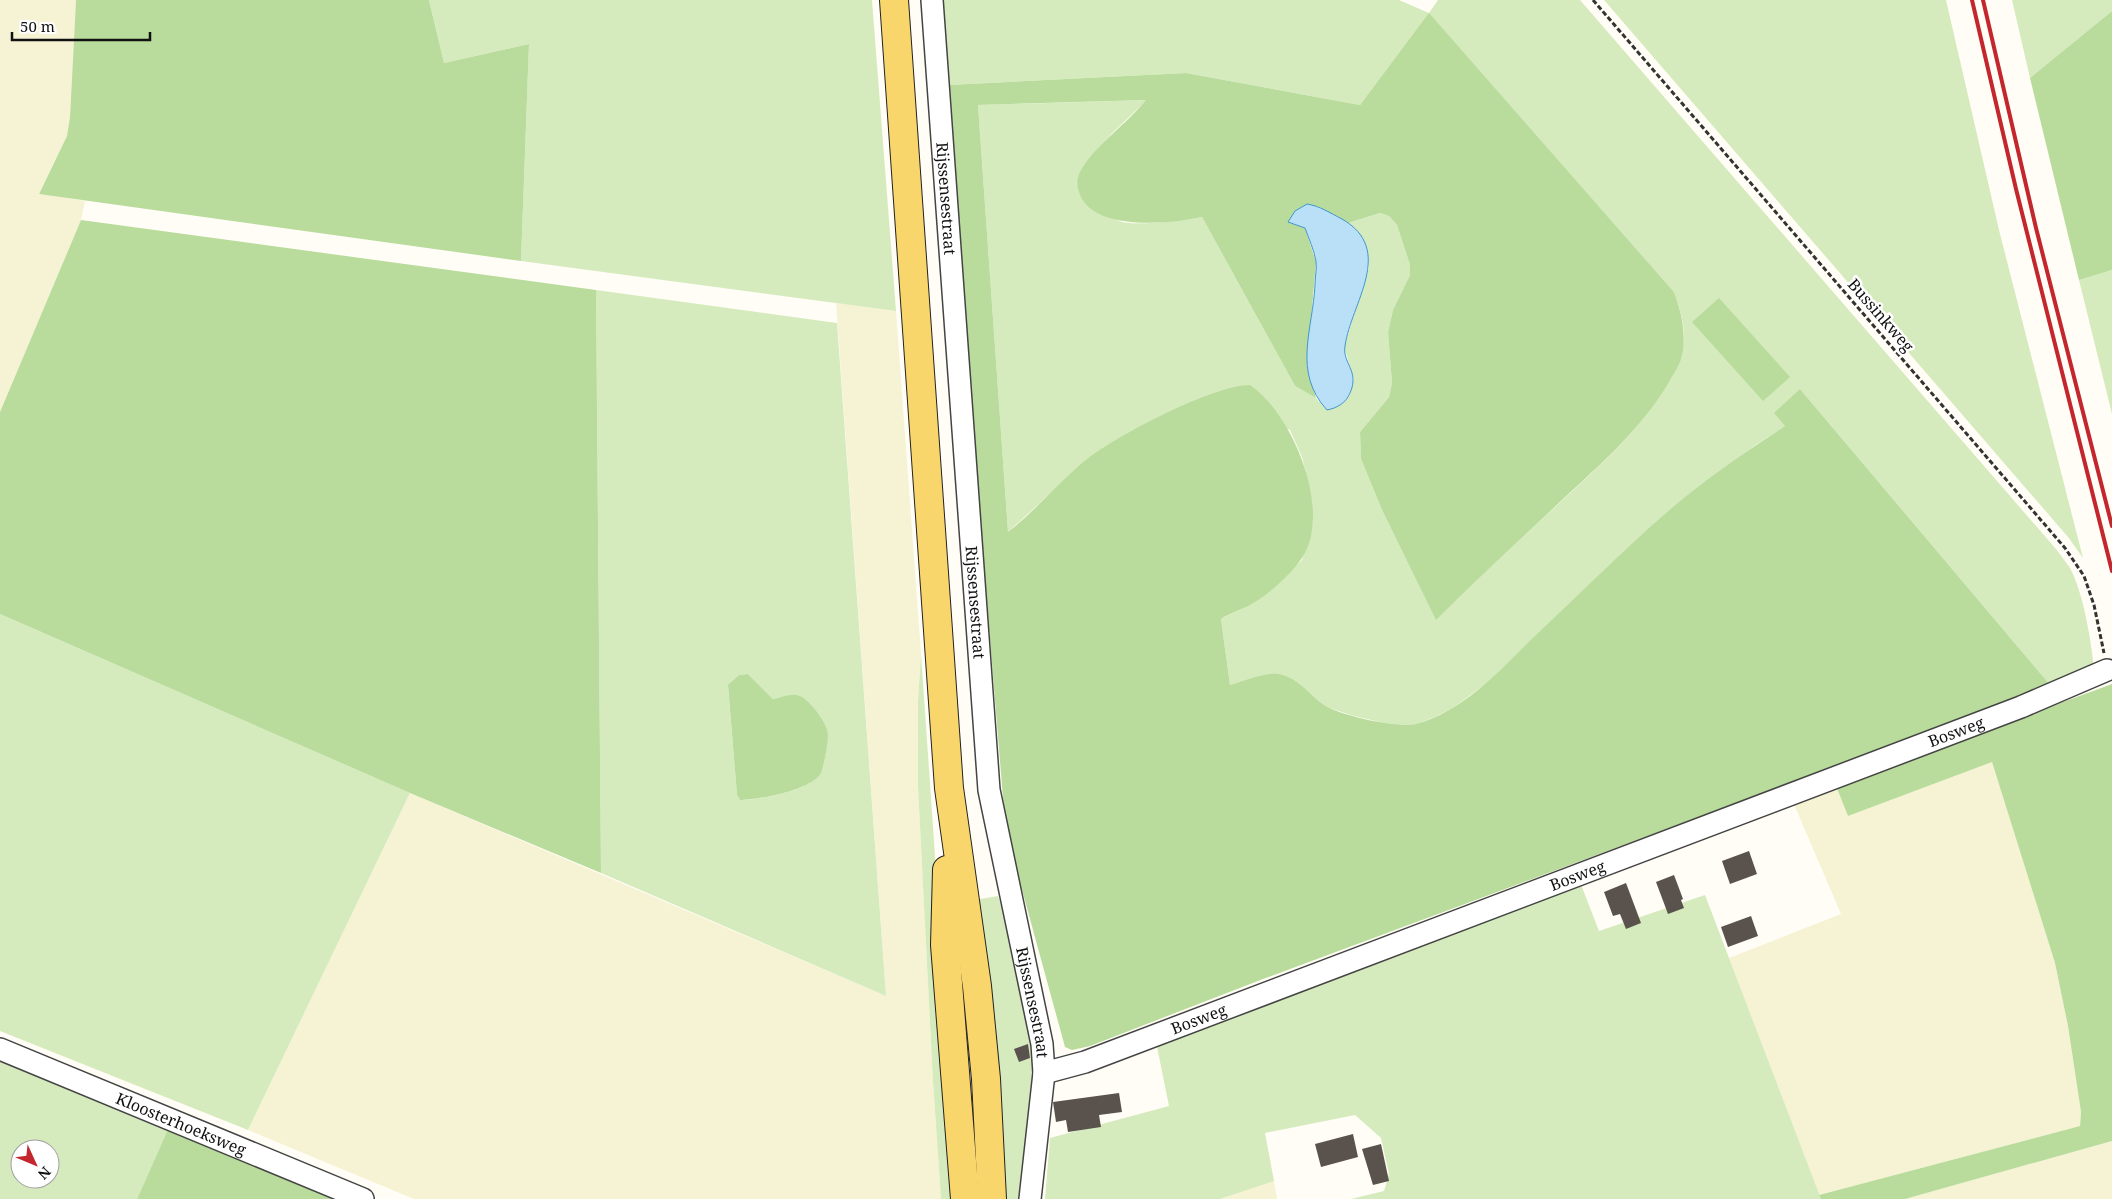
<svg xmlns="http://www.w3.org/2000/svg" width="2112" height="1199" viewBox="0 0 2112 1199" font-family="'Noto Serif',serif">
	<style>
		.farmland { fill: #f6f3d4 }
		.green { fill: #d5ebbd; fill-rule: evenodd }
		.forest { fill: #b9dc9c }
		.water { fill: #b9e0f7; stroke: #3f96cf }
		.building { fill: #5a524d }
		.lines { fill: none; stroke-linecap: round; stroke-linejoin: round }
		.street-casing { stroke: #444; stroke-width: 24 }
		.primary-casing { stroke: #222; stroke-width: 30 }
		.path { stroke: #333; stroke-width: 3; stroke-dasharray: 5 2.5; stroke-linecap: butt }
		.street { stroke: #fff; stroke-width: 21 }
		.primary { stroke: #f9d66b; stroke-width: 28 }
		.rail { stroke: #c4262e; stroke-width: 4 }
		.labels { text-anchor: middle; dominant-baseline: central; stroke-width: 5; stroke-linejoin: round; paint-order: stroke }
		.street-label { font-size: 16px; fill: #111; stroke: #fff }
	</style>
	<rect width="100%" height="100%" fill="#fffdf5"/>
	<!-- farmland -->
	<g class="farmland">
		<polygon points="0,0 76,0 70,117 67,136 39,193 85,201 81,220 0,412"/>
		<polygon points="836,303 896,311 921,654 918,701 918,787 933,1082 941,1199 414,1199 248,1130 410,793 886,996"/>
		<polygon points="1992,762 2055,963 2068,1026 2081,1112 2080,1126 1819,1195 1729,958 1841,914 1793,802 1836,786 1848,816"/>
		<polygon points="2112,1141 2112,1199 1905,1199"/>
		<polygon points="1274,1181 1277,1199 1220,1199"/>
	</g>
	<!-- green -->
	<g class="green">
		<polygon points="429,0 872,0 896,311 521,261 529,44 444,63"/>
		<path d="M943 0H1399L1429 13 1438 0H1580L2056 549C2061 556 2066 562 2070 568 2083 591 2092 644 2094 671L2051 686 1800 389 1785 426 1754 446 1666 513 1488 682 1453 708 1435 717 1414 725H1393L1354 716 1326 707 1295 681 1257 678 1230 685 1221 619 1255 602 1270 591 1302 560 1313 523 1310 490 1302 457 1290 430 1212 394 1161 416 1116 440 1088 459 1008 532 978 105 1147 100C1123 124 1085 153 1077 185 1086 193 1110 217 1119 221 1132 227 1186 220 1202 217L1295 386 1316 398 1327 410 1350 395 1354 379 1344 347 1369 267 1361 236 1348 223 1380 213 1389 216 1397 225 1410 265V275L1393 310 1388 332 1392 383 1389 397 1360 432 1361 459 1382 510 1436 619C1475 582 1514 545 1554 508 1601 464 1661 414 1682 351 1688 335 1680 307 1674 292L1429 14 1360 105 1186 73 949 85Z"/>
		<polygon points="1604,0 1946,0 1999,230 2083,558 2068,537"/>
		<polygon points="2012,0 2112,0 2112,11 2030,78"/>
		<polygon points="2112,270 2112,414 2079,280"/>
		<path d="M596 290 837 323 886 996 601 873ZM748 674 773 699 785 697 828 734C826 746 826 761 821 772 813 790 759 800 740 800L737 795 728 686 739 675Z"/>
		<polygon points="0,614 410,793 248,1130 0,1031"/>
		<polygon points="921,654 938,899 951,1199 941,1199 933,1082 918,787 918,701"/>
		<polygon points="1580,882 1599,931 1705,895 1821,1199 1351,1199 1384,1191 1389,1174 1381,1138 1355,1115 1265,1133 1274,1181 1220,1199 1045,1199 1050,1138 1169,1106 1156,1042"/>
		<polygon points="998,896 1018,956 1039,1049 1024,1199 999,1199 975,900"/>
		<path d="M0 1057 169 1127 137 1199H0ZM20 1149H50V1179H20Z"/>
	</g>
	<!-- forest -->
	<g class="forest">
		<polygon points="76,0 429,0 444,63 529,44 521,261 39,194 67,136 70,117"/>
		<polygon points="2112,11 2112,270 2079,280 2030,78"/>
		<path d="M1429 13 1674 292C1682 313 1688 340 1680 362 1677 369 1672 376 1669 382 1642 428 1601 464 1562 500 1520 540 1477 579 1436 620L1382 510 1361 459 1360 432 1389 397 1392 383 1388 332 1393 310 1410 275V265L1397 225 1389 216 1380 213 1348 223 1317 206 1289 222 1305 228 1316 262 1307 367 1316 398 1295 386 1202 217C1170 224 1091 232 1079 192 1076 185 1077 177 1081 170 1097 143 1127 124 1146 100L978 105 1008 532C1036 510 1060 481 1087 459 1118 435 1213 385 1250 385 1293 414 1333 512 1302 558 1293 572 1269 594 1255 602 1244 609 1232 612 1221 619L1230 685C1242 682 1266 672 1278 674 1297 677 1309 694 1324 705 1338 715 1400 729 1416 724 1465 711 1501 669 1536 635 1579 595 1621 552 1666 513 1703 481 1744 453 1785 426L1774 413 1800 389 2051 686 1263 979 1090 1046 1072 1050 1065 1047 1009 842 1004 810 977 480 949 85 1186 73 1360 105Z"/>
		<polygon points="81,220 596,290 601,873 410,793 0,614 0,412"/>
		<polygon points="1719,298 1790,377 1763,401 1692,322"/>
		<path d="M748 674 773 699C780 698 789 694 796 695 808 696 828 724 828 735 828 743 824 766 821 773 812 790 758 800 740 800L737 795 728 685 739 675Z"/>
		<polygon points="2112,684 2112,1141 1905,1199 1821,1199 1819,1195 2080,1126 2081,1112 2068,1026 2055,963 1992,762 1848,816 1836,786"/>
		<polygon points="169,1127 344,1199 137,1199"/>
	</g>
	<!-- water -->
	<path class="water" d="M1307 204C1320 206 1330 213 1342 219 1396 250 1351 303 1345 346 1342 363 1360 371 1350 393 1346 403 1337 408 1327 410 1292 372 1313 329 1315 285 1315 277 1317 269 1316 261 1314 250 1309 239 1305 228L1288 222 1295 211Z"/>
	<!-- building -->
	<g class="building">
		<polygon points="1749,851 1757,874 1730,884 1722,861"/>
		<polygon points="1674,875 1683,899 1681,900 1684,908 1668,914 1656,882"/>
		<polygon points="1626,883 1641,923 1626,929 1620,914 1613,916 1604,892"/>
		<polygon points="1751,916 1758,936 1728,947 1721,927"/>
		<polygon points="1028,1044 1030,1058 1019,1062 1014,1049"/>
		<polygon points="1119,1093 1122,1112 1099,1115 1101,1127 1068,1132 1066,1120 1056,1122 1053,1102"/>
		<polygon points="1353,1134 1358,1157 1321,1167 1315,1144"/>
		<polygon points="1381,1144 1389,1181 1373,1185 1362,1149"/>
	</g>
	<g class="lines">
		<defs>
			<g id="street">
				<path id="s1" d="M932 0 989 790 1042 1044 1044 1073 1030 1199"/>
				<path id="s2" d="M0 1049 363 1199"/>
				<path id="s3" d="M1044 1073 1085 1062 2021 707 2107 670"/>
			</g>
			<g id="primary">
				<polyline points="894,0 949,788 977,986 986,1079 992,1199"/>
				<polyline points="947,870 945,945 965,1199"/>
			</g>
		</defs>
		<!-- street casing -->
		<use href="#street" class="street-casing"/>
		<!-- primary casing -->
		<use href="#primary" class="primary-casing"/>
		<!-- path -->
		<polyline class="path" points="1593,0 2065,548 2084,576 2094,605 2104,653"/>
		<!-- street -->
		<use href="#street" class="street"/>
		<!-- primary -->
		<use href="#primary" class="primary"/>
		<!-- rail -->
		<g class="rail">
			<polyline points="1972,0 2016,189 2112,571"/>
			<polyline points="1983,0 2036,228 2112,526"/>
		</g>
	</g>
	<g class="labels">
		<!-- street labels -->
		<g class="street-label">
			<text stroke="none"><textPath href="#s1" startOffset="199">Rijssensestraat</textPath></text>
			<text transform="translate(1881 315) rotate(49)">Bussinkweg</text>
			<text stroke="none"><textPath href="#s1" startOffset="604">Rijssensestraat</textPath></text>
			<text stroke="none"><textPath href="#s3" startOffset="974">Bosweg</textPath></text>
			<text stroke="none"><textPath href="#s3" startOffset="569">Bosweg</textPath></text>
			<text stroke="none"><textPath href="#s1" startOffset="1009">Rijssensestraat</textPath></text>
			<text stroke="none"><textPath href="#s3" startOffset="164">Bosweg</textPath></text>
			<text stroke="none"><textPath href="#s2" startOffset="196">Kloosterhoeksweg</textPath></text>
		</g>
	</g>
	<!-- north arrow -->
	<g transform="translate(35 1164) rotate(134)"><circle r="24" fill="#ffffff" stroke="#a0a0a0"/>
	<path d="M0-4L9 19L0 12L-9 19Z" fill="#c4262e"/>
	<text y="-8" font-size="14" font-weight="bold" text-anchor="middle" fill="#111111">N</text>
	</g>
	<!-- scale -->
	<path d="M12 32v8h138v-8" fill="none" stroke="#111111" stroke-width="2.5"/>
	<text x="20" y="32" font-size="15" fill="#111111" stroke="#ffffff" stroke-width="4" paint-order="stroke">50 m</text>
</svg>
